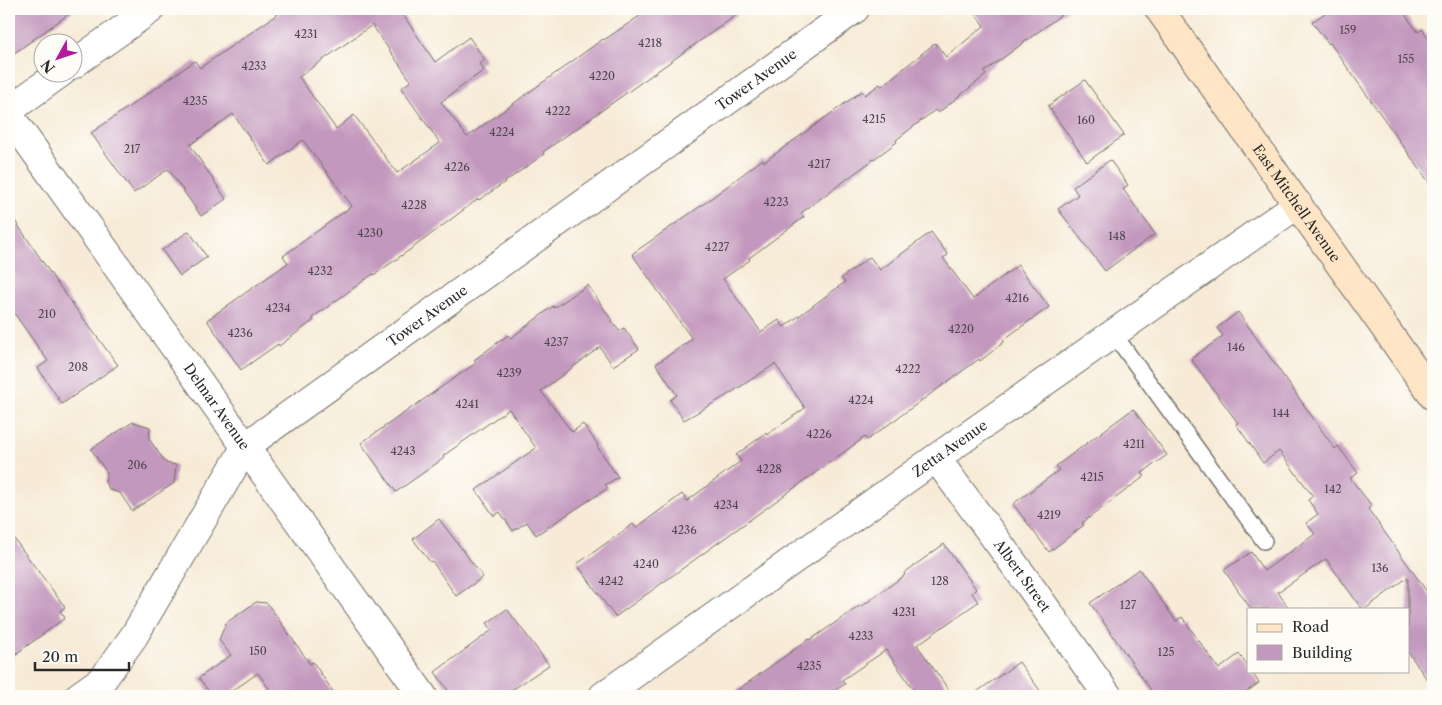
<svg xmlns="http://www.w3.org/2000/svg" width="1442" height="705" viewBox="0 0 1442 705" font-family="'Libre Caslon Text',serif">
	<style>
		.building { fill: #c398be; fill-rule: evenodd }
		.lines { fill: none; stroke-linecap: round; stroke-linejoin: round }
		.lane-casing { stroke: #726e67; stroke-width: 18 }
		.street-casing { stroke: #726e67; stroke-width: 30 }
		.secondary-casing { stroke: #726e67; stroke-width: 30 }
		.lane { stroke: #fff; stroke-width: 15 }
		.street { stroke: #fff; stroke-width: 28 }
		.secondary { stroke: #fee5c5; stroke-width: 28 }
		.labels { text-anchor: middle; dominant-baseline: central; stroke-width: 4; stroke-linejoin: round; paint-order: stroke }
		.number-label { font-size: 11px; fill: #514650 }
		.street-label { font-size: 14px; fill: #2b2b2b; stroke: #fdfcf7 }
	</style>
	<rect width="100%" height="100%" fill="#fdfcf7"/>
	<filter id="ink" filterUnits="userSpaceOnUse"><feTurbulence type="fractalNoise" baseFrequency=".02" numOctaves="2"/><feDisplacementMap in="SourceGraphic" scale="10" xChannelSelector="R" yChannelSelector="G"/><feConvolveMatrix kernelMatrix="1 2 1 2 8 2 1 2 1" color-interpolation-filters="sRGB"/></filter>
	<filter id="wash" filterUnits="userSpaceOnUse"><feTurbulence type="fractalNoise" baseFrequency=".0096" numOctaves="4" result="noise"/><feDisplacementMap in="SourceGraphic" scale="20" xChannelSelector="R" yChannelSelector="G"/><feGaussianBlur stdDeviation="1.12" result="paint"/><feColorMatrix in="noise" values="0 0 0 0 0 0 0 0 0 0 0 0 0 0 0 0 0 1.4 0 .05"/><feComposite in="paint" operator="in"/></filter>
	<g filter="url(#wash)">
		<rect width="100%" height="100%" fill="#f7ebd7"/>
		<g id="blocks">
			<!-- building -->
			<g class="building">
				<polygon points="9,9 76,9 9,57"/>
				<path d="M285 9H399L435 62 469 37 485 60 479 64 484 70 441 102 467 137 603 39 604 40 650 9H745L543 152 544 154 498 187 479 200 478 199 418 244 374 275 373 274 312 318 314 320 279 346 278 344 241 370 207 320 288 263 283 256 352 206 303 140 269 165 233 114 190 145 226 199 201 216 168 169 134 193 91 133 195 61 200 68ZM372 25 411 81 401 88 440 143 397 173 354 115 336 129 299 77Z"/>
				<polygon points="972,9 1069,9 984,72 986,75 938,113 935,110 896,140 897,142 801,213 804,217 749,258 750,260 723,279 761,332 779,320 784,327 845,282 841,278 870,257 880,270 931,232 948,255 943,258 973,299 1018,265 1049,307 1003,340 1004,342 980,361 979,359 867,440 865,437 615,617 577,564 633,524 636,528 682,494 687,501 741,461 736,455 766,433 767,435 805,408 775,364 726,396 684,420 670,400 677,395 656,364 692,339 632,254 705,203 763,159 764,162 862,91 865,95 880,84 882,86 935,43 946,57 984,26"/>
				<polygon points="1331,9 1401,9 1418,32 1422,29 1433,44 1433,188 1330,43 1329,44 1312,22"/>
				<polygon points="1085,80 1124,135 1087,162 1048,106"/>
				<polygon points="1110,160 1128,185 1123,189 1155,234 1105,271 1058,209 1078,195 1073,187"/>
				<polygon points="9,212 57,283 118,365 62,404 38,368 48,361 9,306"/>
				<polygon points="189,231 207,257 180,276 162,250"/>
				<polygon points="588,285 619,331 624,328 639,349 613,366 600,347 541,391 572,432 583,424 598,445 597,446 618,477 605,485 608,488 536,535 527,522 513,531 500,512 494,516 476,490 536,448 509,409 443,456 444,458 396,492 361,443 476,363 474,360 508,335 511,338 553,306 554,308"/>
				<polygon points="1238,312 1335,449 1338,446 1358,473 1350,478 1372,506 1368,509 1433,600 1433,688 1408,652 1408,577 1365,609 1362,609 1326,559 1278,592 1289,609 1251,609 1224,570 1251,552 1264,571 1315,534 1306,523 1318,514 1308,500 1313,496 1279,451 1263,463 1236,424 1238,423 1191,359 1223,336 1217,328"/>
				<polygon points="1133,409 1167,455 1142,473 1145,476 1082,523 1084,525 1049,552 1013,504 1059,470 1056,466"/>
				<polygon points="133,422 150,427 149,439 166,463 176,465 174,483 132,511 120,493 110,490 105,482 107,473 91,449"/>
				<polygon points="439,519 483,577 456,596 432,561 430,562 413,539"/>
				<polygon points="9,532 65,607 60,611 65,618 9,659"/>
				<polygon points="944,544 976,589 972,593 978,602 917,645 953,696 918,696 886,650 842,680 845,684 827,696 729,696 809,639 810,640 861,605 862,606 905,575 904,573"/>
				<polygon points="1139,569 1176,621 1182,617 1219,669 1239,654 1248,667 1248,671 1251,671 1259,683 1240,696 1155,696 1090,603"/>
				<polygon points="256,602 267,603 310,664 313,662 336,696 274,696 258,673 225,696 212,696 199,678 231,655 219,640 226,623"/>
				<polygon points="507,609 549,665 503,696 452,696 435,672 492,630 487,623"/>
				<polygon points="1019,662 1044,696 971,696"/>
			</g>
		</g>
	</g>
	<g filter="url(#ink)">
		<use href="#blocks" fill-opacity="0" stroke="#726e67" stroke-width="1"/>
		<g class="lines">
			<defs>
				<polyline id="lane" points="1113,333 1264,541"/>
				<g id="street">
					<polyline points="72,65 151,9"/>
					<polyline points="9,110 62,72"/>
					<path id="s1" d="M9 115 423 696"/>
					<path id="s2" d="M936 458 1025 579 1108 696"/>
					<path id="s3" d="M79 696 103 679 134 636 246 446 855 9"/>
					<path id="s4" d="M603 696 936 458 1298 204"/>
				</g>
				<g id="secondary">
					<path id="s5" d="M1159 9 1433 396"/>
				</g>
			</defs>
			<!-- lane casing -->
			<use href="#lane" class="lane-casing"/>
			<!-- street casing -->
			<use href="#street" class="street-casing"/>
			<!-- secondary casing -->
			<use href="#secondary" class="secondary-casing"/>
			<!-- lane -->
			<use href="#lane" class="lane"/>
			<!-- street -->
			<use href="#street" class="street"/>
			<!-- secondary -->
			<use href="#secondary" class="secondary"/>
		</g>
	</g>
	<g class="labels">
		<!-- number labels -->
		<g class="number-label">
			<text x="1348" y="30">159</text>
			<text x="306" y="34">4231</text>
			<text x="650" y="43">4218</text>
			<text x="1406" y="59">155</text>
			<text x="254" y="66">4233</text>
			<text x="602" y="76">4220</text>
			<text x="195" y="101">4235</text>
			<text x="558" y="111">4222</text>
			<text x="874" y="119">4215</text>
			<text x="1086" y="120">160</text>
			<text x="502" y="132">4224</text>
			<text x="132" y="149">217</text>
			<text x="819" y="164">4217</text>
			<text x="457" y="167">4226</text>
			<text x="776" y="202">4223</text>
			<text x="414" y="205">4228</text>
			<text x="370" y="233">4230</text>
			<text x="1117" y="236">148</text>
			<text x="717" y="247">4227</text>
			<text x="320" y="271">4232</text>
			<text x="1017" y="298">4216</text>
			<text x="278" y="308">4234</text>
			<text x="47" y="314">210</text>
			<text x="961" y="329">4220</text>
			<text x="240" y="333">4236</text>
			<text x="556" y="342">4237</text>
			<text x="1236" y="347">146</text>
			<text x="78" y="367">208</text>
			<text x="908" y="369">4222</text>
			<text x="509" y="373">4239</text>
			<text x="861" y="400">4224</text>
			<text x="467" y="404">4241</text>
			<text x="1281" y="413">144</text>
			<text x="819" y="434">4226</text>
			<text x="1134" y="444">4211</text>
			<text x="403" y="451">4243</text>
			<text x="137" y="465">206</text>
			<text x="769" y="469">4228</text>
			<text x="1092" y="477">4215</text>
			<text x="1333" y="489">142</text>
			<text x="726" y="505">4234</text>
			<text x="1049" y="515">4219</text>
			<text x="684" y="530">4236</text>
			<text x="646" y="564">4240</text>
			<text x="1380" y="568">136</text>
			<text x="611" y="581">4242</text>
			<text x="940" y="581">128</text>
			<text x="1128" y="605">127</text>
			<text x="904" y="612">4231</text>
			<text x="861" y="636">4233</text>
			<text x="258" y="651">150</text>
			<text x="1166" y="652">125</text>
			<text x="809" y="666">4235</text>
		</g>
		<!-- street labels -->
		<g class="street-label">
			<text stroke="none"><textPath href="#s3" startOffset="931">Tower Avenue</textPath></text>
			<text stroke="none"><textPath href="#s5" startOffset="238">East Mitchell Avenue</textPath></text>
			<text stroke="none"><textPath href="#s3" startOffset="526">Tower Avenue</textPath></text>
			<text stroke="none"><textPath href="#s1" startOffset="358">Delmar Avenue</textPath></text>
			<text stroke="none"><textPath href="#s4" startOffset="426">Zetta Avenue</textPath></text>
			<text stroke="none"><textPath href="#s2" startOffset="146">Albert Street</textPath></text>
		</g>
	</g>
	<!-- margin -->
	<rect width="1442" height="705" fill="none" stroke="#fdfcf7" stroke-width="30"/>
	<!-- legend -->
	<rect x="1247" y="608" width="162" height="65" fill="#fdfcf7" stroke="#a9a8a5"/>
	<rect x="1257" y="624" width="25" height="8" fill="#fee5c5" stroke="#a9a8a5"/>
	<text x="1292" y="632" font-size="15" fill="#2b2b2b">Road</text>
	<rect x="1257" y="645" width="25" height="15" fill="#c398be" stroke="#a9a8a5"/>
	<text x="1292" y="658" font-size="15" fill="#2b2b2b">Building</text>
	<!-- north arrow -->
	<g transform="translate(58 58) rotate(230)"><circle r="24" fill="#fdfcf7" stroke="#a9a8a5"/>
	<path d="M0-4L9 19L0 12L-9 19Z" fill="#b5179e"/>
	<text y="-8" font-size="14" font-weight="bold" text-anchor="middle" fill="#2b2b2b">N</text>
	</g>
	<!-- scale -->
	<path d="M35 662v8h94v-8" fill="none" stroke="#2b2b2b" stroke-width="2.5"/>
	<text x="42" y="662" font-size="15" fill="#2b2b2b" stroke="#fdfcf7" stroke-width="4" paint-order="stroke">20 m</text>
</svg>
